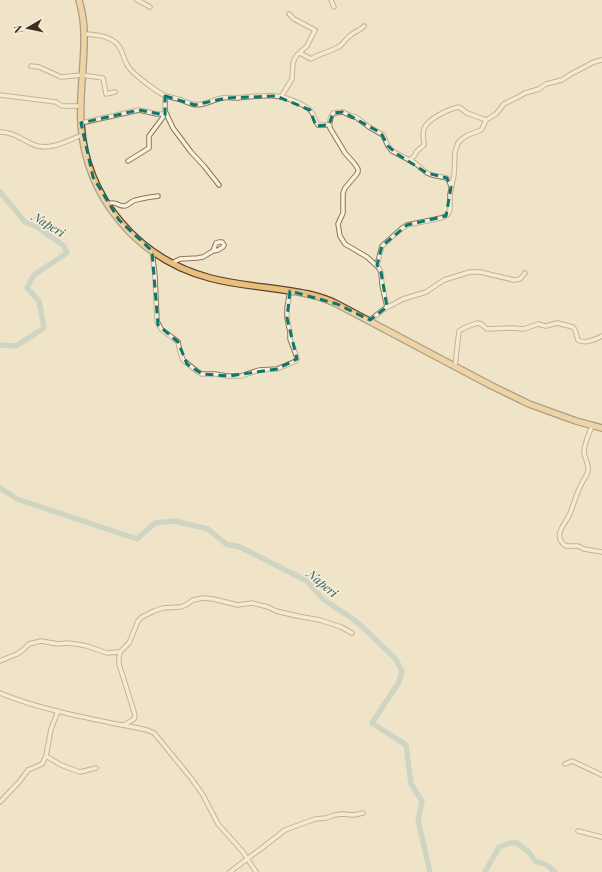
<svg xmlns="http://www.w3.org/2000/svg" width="602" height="872" viewBox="0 0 602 872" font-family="'Playfair Display',serif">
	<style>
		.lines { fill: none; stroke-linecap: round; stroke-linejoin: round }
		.river { stroke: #a9c4bc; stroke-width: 5.5 }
		.minor-casing { stroke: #8d765c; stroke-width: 5.5 }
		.trunk-casing { stroke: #5b4430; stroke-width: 8 }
		.minor { stroke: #faf1dc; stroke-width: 3.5 }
		.trunk { stroke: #eabe7c; stroke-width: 5.5 }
		.marked { fill: none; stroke: #0f766e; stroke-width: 3; stroke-dasharray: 8 5; stroke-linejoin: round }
		.labels { text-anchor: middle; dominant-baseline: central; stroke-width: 3; stroke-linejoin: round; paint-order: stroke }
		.water-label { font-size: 12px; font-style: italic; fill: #2f5d5a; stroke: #f7eed8 }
	</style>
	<rect width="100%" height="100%" fill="#f0e4c8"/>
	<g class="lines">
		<!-- river -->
		<g class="river">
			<polyline points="0,192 25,222 37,227 64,246 67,253 34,275 27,288 39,301 44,328 16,346 0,345"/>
			<polyline points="0,488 17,499 137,539 155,523 175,521 208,529 226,544 240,547 307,581 323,599 357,622 395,658 402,671 399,682 372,723 406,745 411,784 422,801 418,820 430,872"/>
			<polyline points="485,872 499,847 510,843 517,843 529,852 535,861 547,865 555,872"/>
		</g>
		<defs>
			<g id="minor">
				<polyline points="137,0 141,2 150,7"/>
				<polyline points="331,0 334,7"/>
				<path d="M84 34C98 35 115 36 121 50 124 57 125 63 130 69 136 76 158 93 166 96 170 97 174 98 178 99 183 100 187 103 192 104 202 107 212 100 222 98 227 97 232 98 237 98 261 96 275 92 299 103 303 105 306 107 309 109 315 114 314 120 318 125H329"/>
				<path d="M300 53 311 59C320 53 331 52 340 46 344 43 346 38 351 35 355 31 360 31 364 26"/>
				<polyline points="31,66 39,67 61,77 82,75 103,78 106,94 115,92"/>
				<polyline points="0,95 56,102 62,106 81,106"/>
				<polyline points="281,97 292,79 293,63 295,58 297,55 307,46 315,30 294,19 289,14"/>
				<polyline points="165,111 173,128 191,152 204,166 219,185"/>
				<polyline points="81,123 139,110 157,114 165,114"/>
				<path d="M0 132C13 132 21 139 32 144 48 152 67 141 82 135"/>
				<path d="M410 160 415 155 416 152 424 145C424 140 422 134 424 129 427 119 449 109 459 107L467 113 486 120"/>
				<polyline points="128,161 149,148 149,136 161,120 165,114 165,96"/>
				<path d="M107 204C117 200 118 207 125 206 128 205 130 203 133 201 141 198 150 197 158 196"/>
				<polyline points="152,251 155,276 157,321 160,327 162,330 173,338 178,342 179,347 181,355 183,360 198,372 202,374 215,374 227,376 241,376 259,370 277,369 296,361 297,359 296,355 290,339 290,332 287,318 287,308 290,291"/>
				<polyline points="172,263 180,259 197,258 203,257 213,251 216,243 219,242 222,242 224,245 223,247 218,250 213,251"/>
				<path d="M378 267 367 257 345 244 340 236 338 224 343 213V193L345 188 356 175 358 172V169L354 163 345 153 330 128C329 123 330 118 333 113L343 112 351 116 356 117 369 127 383 135 388 146 392 151 415 163 427 173 432 175 447 178 449 181 451 186"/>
				<polyline points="387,307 382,285 381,272 377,265 382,246 401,229 407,225 441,218 446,216 448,214 450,210 450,194 454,175 455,152 458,143 462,139 468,135 479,131 482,129 486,120 496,114 504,104 518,97 525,93 539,89 546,84 562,80 571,74 594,62 602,60"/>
				<polyline points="370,320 387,307 390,306 403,299 426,292 444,280 470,272 480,272 514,280 520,279 525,273"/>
				<path d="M455 366 459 331 464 328 477 323 481 324 487 329 512 328 524 329 538 324 546 326 557 323 573 327 575 330 578 340C584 344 595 340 602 336"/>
				<path d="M592 426C589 434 584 444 584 452 585 459 589 464 588 471 587 476 583 480 581 485 577 493 574 502 571 511 568 522 550 535 566 546H578L584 549 602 552"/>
				<polyline points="120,652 129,643 138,621 142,617 154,611 163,608 180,607 186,605 193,600 203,598 213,599 238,605 252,603 268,607 276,611 297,616 320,620 341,627 352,633"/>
				<polyline points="0,661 17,654 23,650 29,644 41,641 58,644 67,643 76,644 87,646 107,653 120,652 119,658 119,664 135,715 134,719 124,725"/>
				<path d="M0 693C47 712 98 720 147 730L154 733 159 739 191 778 203 795 218 824 243 852 256 872"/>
				<polyline points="58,711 51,729 46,756 61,765 80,772 96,768"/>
				<polyline points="565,764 572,761 602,775"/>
				<polyline points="0,802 19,782 28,770 42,764 46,756"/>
				<polyline points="578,831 602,837"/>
				<polyline points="230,872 247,859 262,848 285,830 315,819 326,818 335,815 342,814 354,815 363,813"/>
			</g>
			<path id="trunk" d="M79 0C82 11 84 22 84 33 85 63 79 93 81 124 86 198 138 259 210 278 243 287 278 287 312 295 320 297 329 300 337 304L492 386 529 404 576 421 602 428"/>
		</defs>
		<!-- minor casing -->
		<use href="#minor" class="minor-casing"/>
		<!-- trunk casing -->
		<use href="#trunk" class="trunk-casing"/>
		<!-- minor -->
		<use href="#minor" class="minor"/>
		<!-- trunk -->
		<use href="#trunk" class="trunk"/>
	</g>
	<!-- marked area -->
	<path d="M0 0H602V872H0ZM165 96 195 105 226 98 276 96 310 110 316 126 329 125 333 113 343 112 381 133 388 146 397 154 427 173 447 178 451 187 446 216 407 225 382 246 377 265 381 272 387 307 370 320 337 304 290 291 287 318 297 359 277 369 229 376 202 374 187 364 178 342 158 325 152 251 119 220 93 177 81 123 139 110 165 115Z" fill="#f0e4c8" fill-opacity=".55" fill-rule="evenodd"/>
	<path class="marked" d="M165 96 195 105 226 98 276 96 310 110 316 126 329 125 333 113 343 112 381 133 388 146 397 154 427 173 447 178 451 187 446 216 407 225 382 246 377 265 381 272 387 307 370 320 337 304 290 291 287 318 297 359 277 369 229 376 202 374 187 364 178 342 158 325 152 251 119 220 93 177 81 123 139 110 165 115Z"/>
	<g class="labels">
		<!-- water labels -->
		<g class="water-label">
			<text transform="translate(49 224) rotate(32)">Naperi</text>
			<text transform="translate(323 583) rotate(40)">Naperi</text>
		</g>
	</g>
	<!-- north arrow -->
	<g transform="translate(28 28) rotate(261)" stroke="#f7eed8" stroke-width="3" paint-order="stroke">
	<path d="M0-3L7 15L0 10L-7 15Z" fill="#3d2e20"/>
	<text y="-6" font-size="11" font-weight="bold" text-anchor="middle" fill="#3d2e20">N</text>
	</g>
</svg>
